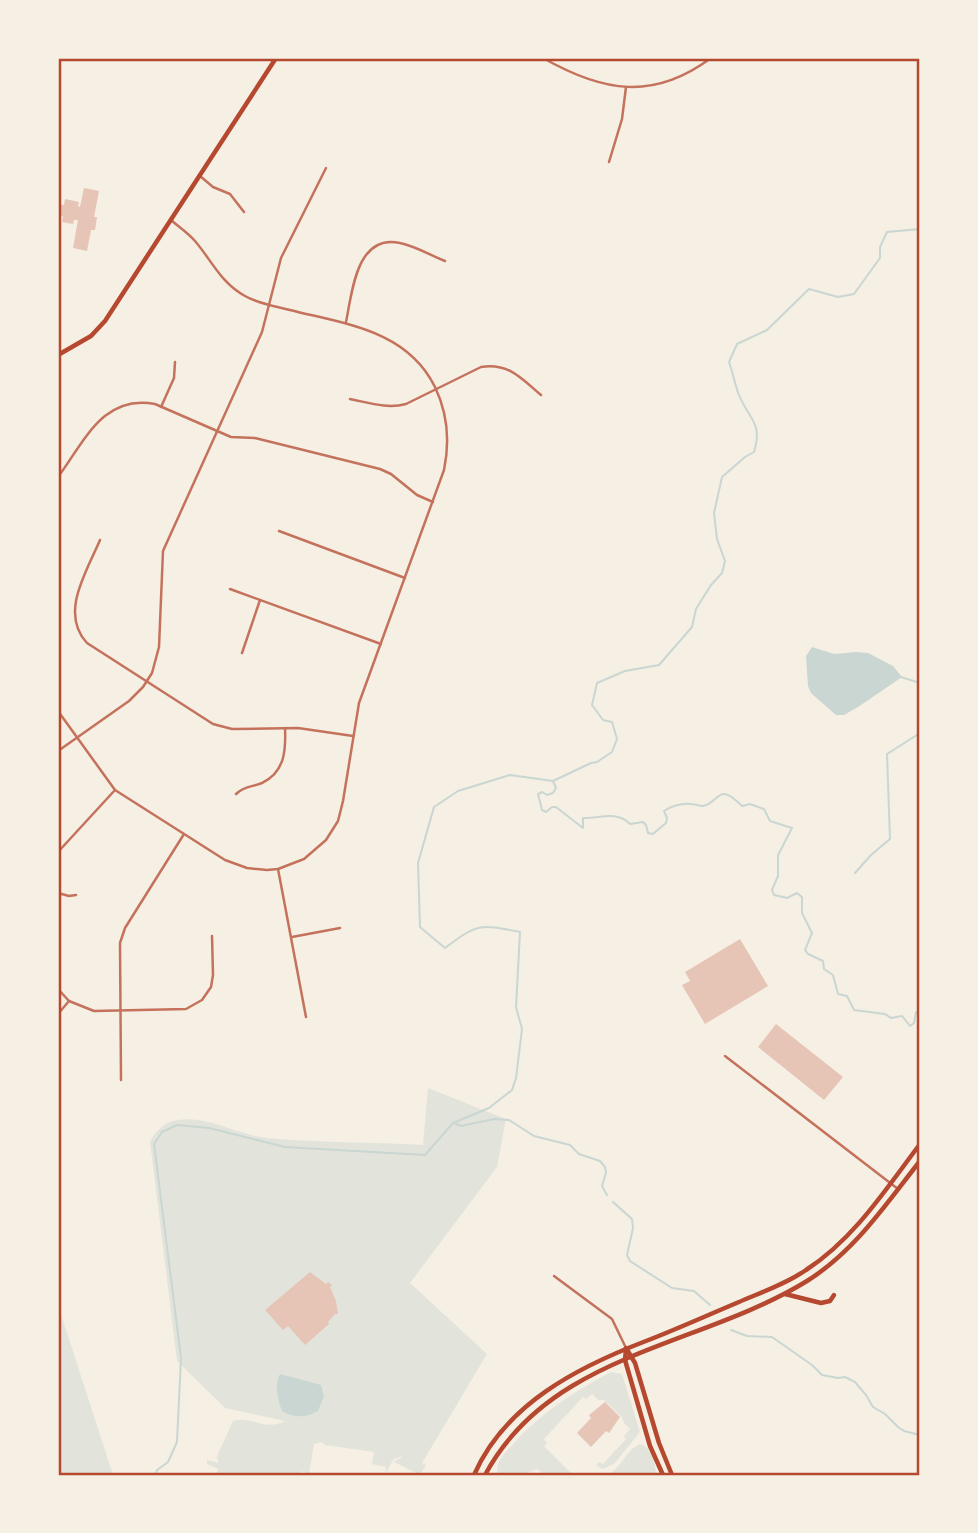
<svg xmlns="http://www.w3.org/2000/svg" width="978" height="1533" viewBox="0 0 978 1533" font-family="Overpass,sans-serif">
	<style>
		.green { fill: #e2e4dc }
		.water { fill: #c9d6d2 }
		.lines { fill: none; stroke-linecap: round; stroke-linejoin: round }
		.stream { stroke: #c9d6d2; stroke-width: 2 }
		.building { fill: #e6c5b7 }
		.minor { stroke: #c5725c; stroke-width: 2.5 }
		.secondary { stroke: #b5482f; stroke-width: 4.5 }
		.neatline { fill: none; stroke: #b5482f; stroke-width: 2.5 }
	</style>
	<rect width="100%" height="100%" fill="#f6efe4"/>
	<!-- green -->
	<g class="green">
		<path d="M428 1088 506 1119 497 1167 410 1283 487 1354 422 1463 426 1465 420 1475H416V1473L394 1462 404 1455 393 1460 385 1475 386 1467 372 1464 374 1452 325 1445 322 1442 314 1444 309 1474 301 1471 300 1475 254 1473 253 1475 234 1473 233 1475H217L218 1469 207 1464V1460L218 1463 217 1456 233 1421C252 1415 264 1432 285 1421L225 1408 177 1361 150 1141C158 1130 163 1122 178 1120 208 1115 237 1135 267 1138 318 1143 371 1142 423 1145Z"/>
		<polygon points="58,1305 113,1475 58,1475"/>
		<path d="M611 1372 622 1374 640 1432 614 1464 602 1469 596 1465 599 1462 603 1464 626 1439 624 1436 630 1429 624 1423 622 1417 604 1400H598L592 1394 586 1399 583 1397 544 1439 547 1443 544 1446 573 1475H545L537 1469 521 1475H498C494 1462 506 1452 514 1443 542 1412 574 1392 611 1372Z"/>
		<path d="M640 1444C651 1447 657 1465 655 1475L609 1474C623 1466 626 1450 640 1444Z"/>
	</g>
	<!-- water -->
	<g class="water">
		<polygon points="812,647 834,654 856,652 868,653 893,666 902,677 858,707 844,715 836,715 811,693 808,686 806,656"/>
		<path d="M280 1374 321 1385 324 1396 318 1411C306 1418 293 1418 282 1411 278 1400 274 1385 280 1374Z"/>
	</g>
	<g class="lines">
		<!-- stream -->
		<g class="stream">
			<polyline points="901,677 920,683"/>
			<path d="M553 781 556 788 553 793 547 795 542 792 538 794 542 810 546 812 552 807H556L583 828V818C599 819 616 810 630 824L643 822 646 825 648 833 653 834 666 823 667 818 664 811C672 806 681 803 691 804 693 804 701 806 703 806 721 802 717 781 742 806L750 804 764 809 770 821 792 828 778 855V876L772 890 774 895 787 898 797 893 802 897V913L812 933 805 950 808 954 823 961 824 969 833 975 838 994 847 996 854 1010 885 1014 891 1018 902 1016 910 1026 914 1023 916 1012H920"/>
			<polyline points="855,873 871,855 890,839 887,754 920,733"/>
			<polyline points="456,1124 461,1126 494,1119 509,1120 534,1136 570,1145 579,1154 600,1161 605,1167 606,1173 602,1186 607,1195"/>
			<polyline points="613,1202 632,1219 633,1228 627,1255 630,1261 672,1288 694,1291 710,1305"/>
			<polyline points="731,1330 747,1336 772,1337 812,1365 822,1375 838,1378 845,1377 855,1382 866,1395 873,1407 885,1414 898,1427 904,1431 920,1435"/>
			<path d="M156 1475 157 1470 168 1462 177 1442 181 1358 154 1144 162 1132 177 1125 209 1128 285 1147 425 1155 453 1123 489 1108 512 1090 516 1078 522 1029 516 1007 520 932C480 924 478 923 445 948L420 927 418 863 434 807 458 791 510 775 553 781 591 763 597 762 612 752 617 739 612 722 603 720 592 705 597 683 625 671 659 665 692 627 696 609 711 585 722 573 725 561 717 539 714 513 722 477 745 457 754 452C763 422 749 420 739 395 735 385 733 373 729 362L737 344 767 330 809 289 838 297 854 294 880 258V247L887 232 920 229"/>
		</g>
	</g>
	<!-- building -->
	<g class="building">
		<polygon points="84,188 99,191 94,217 97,217 95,230 91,230 87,251 73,248 78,220 74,220 73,224 62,222 63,216 58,215 59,204 64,205 65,199 79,202 78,206 80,207"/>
		<polygon points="740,939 768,986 705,1024 682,985 690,981 685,972"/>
		<polygon points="776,1024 843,1077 824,1100 758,1047"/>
		<polygon points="310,1272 326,1284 328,1282 332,1285 330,1287 336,1301 338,1314 335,1314 328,1322 329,1324 305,1345 288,1326 283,1330 265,1310"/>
		<polygon points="605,1402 620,1417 609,1433 606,1431 591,1447 577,1433 591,1418 589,1415"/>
	</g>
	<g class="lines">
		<!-- minor -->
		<g class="minor">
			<path d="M543 58C603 92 653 101 711 58"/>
			<polyline points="609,162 622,119 626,87"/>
			<polyline points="200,176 213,187 230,194 244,212"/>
			<path d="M346 322C352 294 356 233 400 243 415 246 430 255 445 261"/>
			<path d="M350 399C370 403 387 409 406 404L481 367C508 362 522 379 541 395"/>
			<polyline points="161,407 174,378 175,362"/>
			<path d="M58 477C84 442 103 394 155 404L231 437 255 438 380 469 391 474 417 495 433 502"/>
			<polyline points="279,531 405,578"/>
			<path d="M100 540C87 571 59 613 87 643L213 724 232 729 298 728 353 736"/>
			<polyline points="230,589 381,644"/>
			<polyline points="242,653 260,600"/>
			<path d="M58 711 115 790 225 860 247 868 267 870 278 869 304 859 326 840 338 821 343 801 359 703 444 470C450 441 448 414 435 387 407 330 345 324 290 310 274 306 259 304 245 296 221 283 212 261 195 241 188 233 179 227 171 220"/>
			<polyline points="58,751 129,701 143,687 152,673 159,647 163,551 262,332 281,258 326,168"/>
			<path d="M236 794C244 786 252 787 262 783 285 772 286 750 285 728"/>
			<polyline points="58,852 115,790"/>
			<polyline points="278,869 306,1017"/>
			<polyline points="58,893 69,896 76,895"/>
			<polyline points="292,937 340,928"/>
			<polyline points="58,989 69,1001 94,1011 186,1009 202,1000 211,987 213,975 212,936"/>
			<polyline points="58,1014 69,1001"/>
			<polyline points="725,1056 898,1189"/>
			<polyline points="121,1080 120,943 125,928 184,834"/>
			<polyline points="554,1276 612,1319 626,1348"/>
		</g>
		<!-- secondary -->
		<g class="secondary">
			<polyline points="58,355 91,336 105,321 276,58"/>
			<polyline points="785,1294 821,1303 830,1301 834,1295"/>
			<polyline points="626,1348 635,1363 659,1443 672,1475"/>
			<polyline points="626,1349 625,1360 650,1446 663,1475"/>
			<path d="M474 1475C505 1404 578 1367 646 1341 677 1329 708 1315 739 1302 762 1292 786 1284 806 1270 854 1239 886 1189 920 1144"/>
			<path d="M485 1475C550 1353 700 1347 807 1281 855 1251 886 1204 920 1161"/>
		</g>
	</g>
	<!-- border -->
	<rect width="978" height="1533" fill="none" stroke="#f6efe4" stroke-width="119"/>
	<rect x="60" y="60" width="858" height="1414" class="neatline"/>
</svg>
